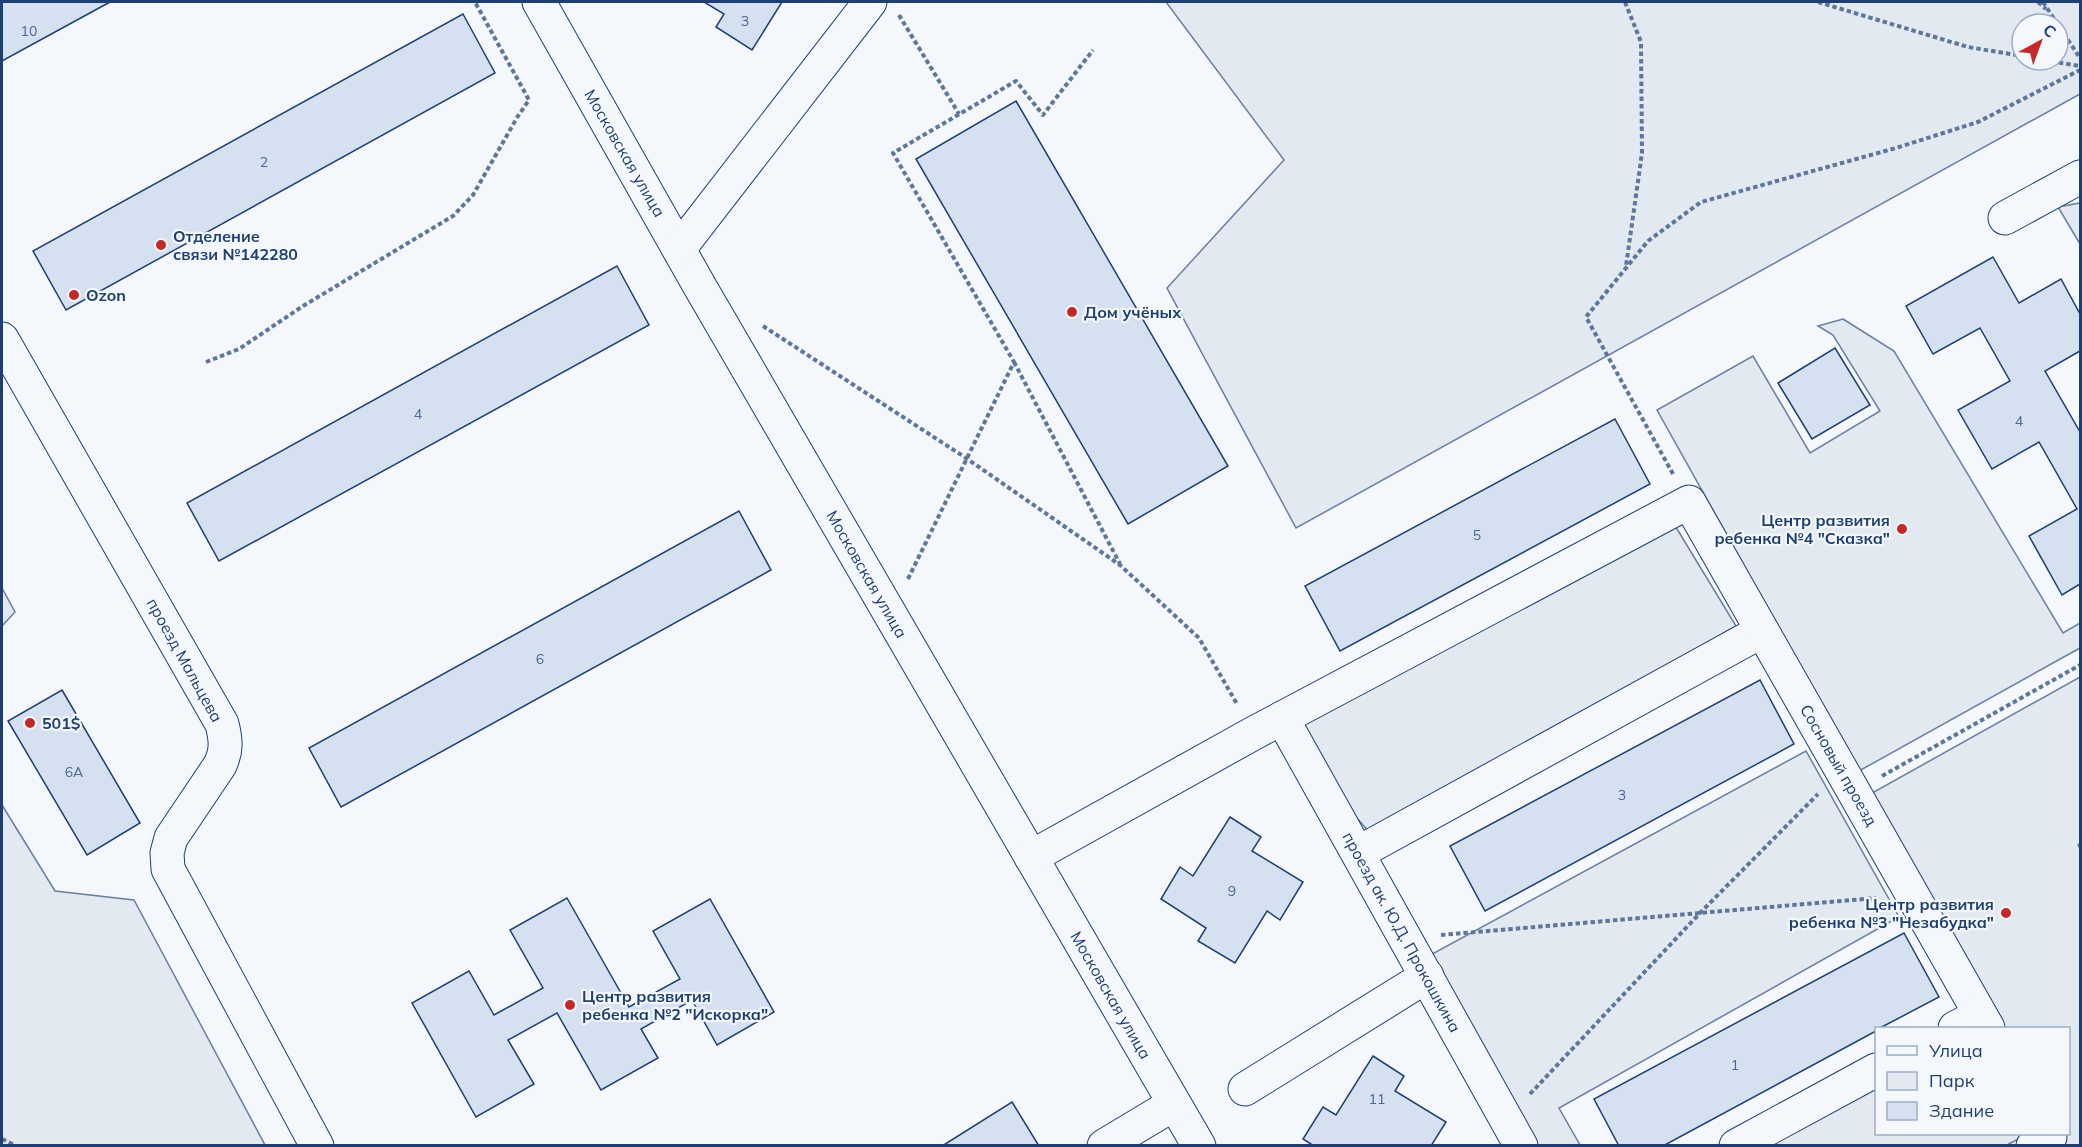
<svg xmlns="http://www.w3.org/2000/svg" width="2082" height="1147" viewBox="0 0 2082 1147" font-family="Mulish,sans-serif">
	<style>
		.green { fill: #e3e9f0; stroke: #687fa3; stroke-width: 1.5; fill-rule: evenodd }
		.building { fill: #d5e0f0; stroke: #1d3f73; stroke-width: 1.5 }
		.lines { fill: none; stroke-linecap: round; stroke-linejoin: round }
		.minor-casing { stroke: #1d3f73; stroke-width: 35 }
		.path { stroke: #5e769c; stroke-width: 4; stroke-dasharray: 4.5 3; stroke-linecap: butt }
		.minor { stroke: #f4f7fb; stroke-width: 33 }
		.poi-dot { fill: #c62828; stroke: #f4f7fb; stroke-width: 2 }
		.labels { text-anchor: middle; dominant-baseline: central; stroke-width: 4.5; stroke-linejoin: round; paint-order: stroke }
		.number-label { font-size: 14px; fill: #4b6792 }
		.street-label { font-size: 16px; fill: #1d3f73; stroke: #f4f7fb }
		.poi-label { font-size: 16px; font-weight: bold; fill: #1d3f73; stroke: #f4f7fb; text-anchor: start }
	</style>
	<rect width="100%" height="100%" fill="#f4f7fb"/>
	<!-- green -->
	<g class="green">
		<path d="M1166 2H2080V94L1296 528 1167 288 1284 160ZM2022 24H2058V60H2022Z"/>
		<polygon points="2080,203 2080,244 2058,207"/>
		<polygon points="1843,319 1894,351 2063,633 2080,623 2080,648 1859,771 1657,410 1753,356 1810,453 1880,411 1833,335 1818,326"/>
		<polygon points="1674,524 1736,626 1370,833 1335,793 1298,725"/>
		<polygon points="2,588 15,612 2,626"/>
		<polygon points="2080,677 2080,843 2078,845 2080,849 2080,1145 2065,1145 2058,1134 2068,1134 2068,1028 1998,1028 1865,797"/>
		<polygon points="1806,751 1899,917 1559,1108 1580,1145 1527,1145 1423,959"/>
		<polygon points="2,805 55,891 134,900 265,1145 2,1145"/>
		<polygon points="1876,1083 1876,1134 2028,1134 2005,1146 1760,1146"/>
	</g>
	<!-- building -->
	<g class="building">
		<polygon points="2,2 110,2 2,61"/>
		<polygon points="704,2 782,2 752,50 716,27 724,14"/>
		<polygon points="463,14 495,73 66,310 33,251"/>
		<polygon points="1016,101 1228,466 1128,524 916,159"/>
		<polygon points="1993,257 2019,303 2061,279 2080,314 2080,351 2045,371 2080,432 2080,584 2062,595 2029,536 2077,509 2039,442 1992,469 1958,410 2010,381 1980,328 1933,354 1906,306"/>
		<polygon points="617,266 649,325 219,561 187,503"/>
		<polygon points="1835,348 1870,405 1812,439 1778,383"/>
		<polygon points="1615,419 1650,484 1340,651 1305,586"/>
		<polygon points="739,511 771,570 341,807 309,748"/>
		<polygon points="1760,680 1794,744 1485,911 1450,846"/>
		<polygon points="62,690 140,823 87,855 8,721"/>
		<polygon points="1230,817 1261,837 1252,851 1303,882 1280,920 1267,911 1235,963 1198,941 1206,928 1161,899 1180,867 1193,876"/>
		<polygon points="567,898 629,1007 680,979 653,931 710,899 774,1012 717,1045 692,1000 641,1029 658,1058 601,1090 557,1013 508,1040 534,1084 476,1117 412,1003 469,971 494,1015 543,988 510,930"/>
		<polygon points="1904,933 1939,997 1880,1028 1876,1028 1876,1031 1663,1146 1619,1146 1594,1099"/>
		<polygon points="1373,1056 1404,1076 1395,1091 1446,1122 1431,1146 1314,1146 1303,1139 1323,1107 1336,1115"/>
		<polygon points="1012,1102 1039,1146 942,1146"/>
	</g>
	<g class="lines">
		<defs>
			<g id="minor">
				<polyline points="539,2 699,285 1199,1146"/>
				<polyline points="2005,218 2080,177"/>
				<polyline points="679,249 870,2"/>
				<path d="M2 339 222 724C226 740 227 750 220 765L171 838 167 853 168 869 317 1146"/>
				<polyline points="1282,718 1521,1146"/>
				<polyline points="1358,853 1762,631"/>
				<polyline points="1031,857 1254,733 1689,502 1988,1028"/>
				<polyline points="1955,1028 1980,1015"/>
				<polyline points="1245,1089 1427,976"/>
				<polyline points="1104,1146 1174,1104"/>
				<polyline points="1736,1146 1876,1070"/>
				<polyline points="2033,1146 2050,1137"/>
			</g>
		</defs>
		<!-- minor casing -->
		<use href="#minor" class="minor-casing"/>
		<!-- path -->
		<g class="path">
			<polyline points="1625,2 1641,42 1642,153 1626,266"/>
			<polyline points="1818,2 1968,47 2022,56"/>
			<polyline points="2038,2 2046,9"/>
			<polyline points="2043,2 2080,58"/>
			<polyline points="899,15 959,114"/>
			<polyline points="2044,60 2080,66"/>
			<polyline points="763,326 966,458 1120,565 1199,638 1237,704"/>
			<polyline points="206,362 239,349 303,306 453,216 473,195 518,116 529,100 475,2"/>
			<polyline points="1014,362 1120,564"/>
			<polyline points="1673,474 1586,317 1648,241 1701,202 1896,148 1978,122 2080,70"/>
			<polyline points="908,579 1014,362 893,153 1016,81 1043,115 1093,50"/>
			<polyline points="1882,776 2080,665"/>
			<polyline points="1441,935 1876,898"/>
			<polyline points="1530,1094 1700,913 1818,794"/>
			<polyline points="2,1139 16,1146"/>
		</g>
		<!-- minor -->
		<use href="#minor" class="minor"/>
	</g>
	<!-- markers -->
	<g class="poi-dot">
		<circle cx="161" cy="245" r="6"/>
		<circle cx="74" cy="295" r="6"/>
		<circle cx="1072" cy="312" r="6"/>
		<circle cx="1902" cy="529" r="6"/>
		<circle cx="30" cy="723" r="6"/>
		<circle cx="2006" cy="913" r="6"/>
		<circle cx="570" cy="1005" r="6"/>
	</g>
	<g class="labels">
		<!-- number labels -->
		<g class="number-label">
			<text x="745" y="21">3</text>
			<text x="29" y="31">10</text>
			<text x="264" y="162">2</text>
			<text x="418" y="414">4</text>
			<text x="2019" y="421">4</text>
			<text x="1477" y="535">5</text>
			<text x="540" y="659">6</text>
			<text x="74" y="772">6А</text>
			<text x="1622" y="795">3</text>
			<text x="1232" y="891">9</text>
			<text x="1735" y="1065">1</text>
			<text x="1377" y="1099">11</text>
		</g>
		<!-- street labels -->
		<g class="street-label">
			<text transform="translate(625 153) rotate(60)">Московская улица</text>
			<text transform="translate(867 574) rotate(60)">Московская улица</text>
			<text transform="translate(185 660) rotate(61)">проезд Мальцева</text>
			<text transform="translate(1839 765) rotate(60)">Сосновый проезд</text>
			<text transform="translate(1402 932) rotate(61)">проезд ак. Ю.Д. Прокошкина</text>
			<text transform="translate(1111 995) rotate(60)">Московская улица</text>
		</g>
		<!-- poi labels -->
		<g class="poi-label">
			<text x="173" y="236">Отделение<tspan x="173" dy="18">связи №142280</tspan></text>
			<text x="86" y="295">Ozon</text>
			<text x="1084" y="312">Дом учёных</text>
			<text x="1890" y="520" text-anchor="end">Центр развития<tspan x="1890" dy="18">ребенка №4 "Сказка"</tspan></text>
			<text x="42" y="723">501$</text>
			<text x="1994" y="904" text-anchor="end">Центр развития<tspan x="1994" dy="18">ребенка №3 "Незабудка"</tspan></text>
			<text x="582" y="996">Центр развития<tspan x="582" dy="18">ребенка №2 "Искорка"</tspan></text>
		</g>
	</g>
	<!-- border -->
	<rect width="2082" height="1147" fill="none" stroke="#1d3f73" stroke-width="6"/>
	<!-- legend -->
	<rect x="1875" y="1027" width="195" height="108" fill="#f4f7fb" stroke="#9eadc5" stroke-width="1.5"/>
	<rect x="1887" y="1046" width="30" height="9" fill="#f4f7fb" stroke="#9eadc5" stroke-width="1.5"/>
	<text x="1929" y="1057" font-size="18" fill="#1d3f73">Улица</text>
	<rect x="1887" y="1072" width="30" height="18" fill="#e3e9f0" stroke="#9eadc5" stroke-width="1.5"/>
	<text x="1929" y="1087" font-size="18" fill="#1d3f73">Парк</text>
	<rect x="1887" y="1102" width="30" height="18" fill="#d5e0f0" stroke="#9eadc5" stroke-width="1.5"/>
	<text x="1929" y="1117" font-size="18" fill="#1d3f73">Здание</text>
	<!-- north arrow -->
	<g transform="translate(2040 42) rotate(41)"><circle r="28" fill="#f4f7fb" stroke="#9eadc5" stroke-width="1.5"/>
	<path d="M0-4.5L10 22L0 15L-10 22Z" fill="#c62828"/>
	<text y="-9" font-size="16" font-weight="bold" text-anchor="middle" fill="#1d3f73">С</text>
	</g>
</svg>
